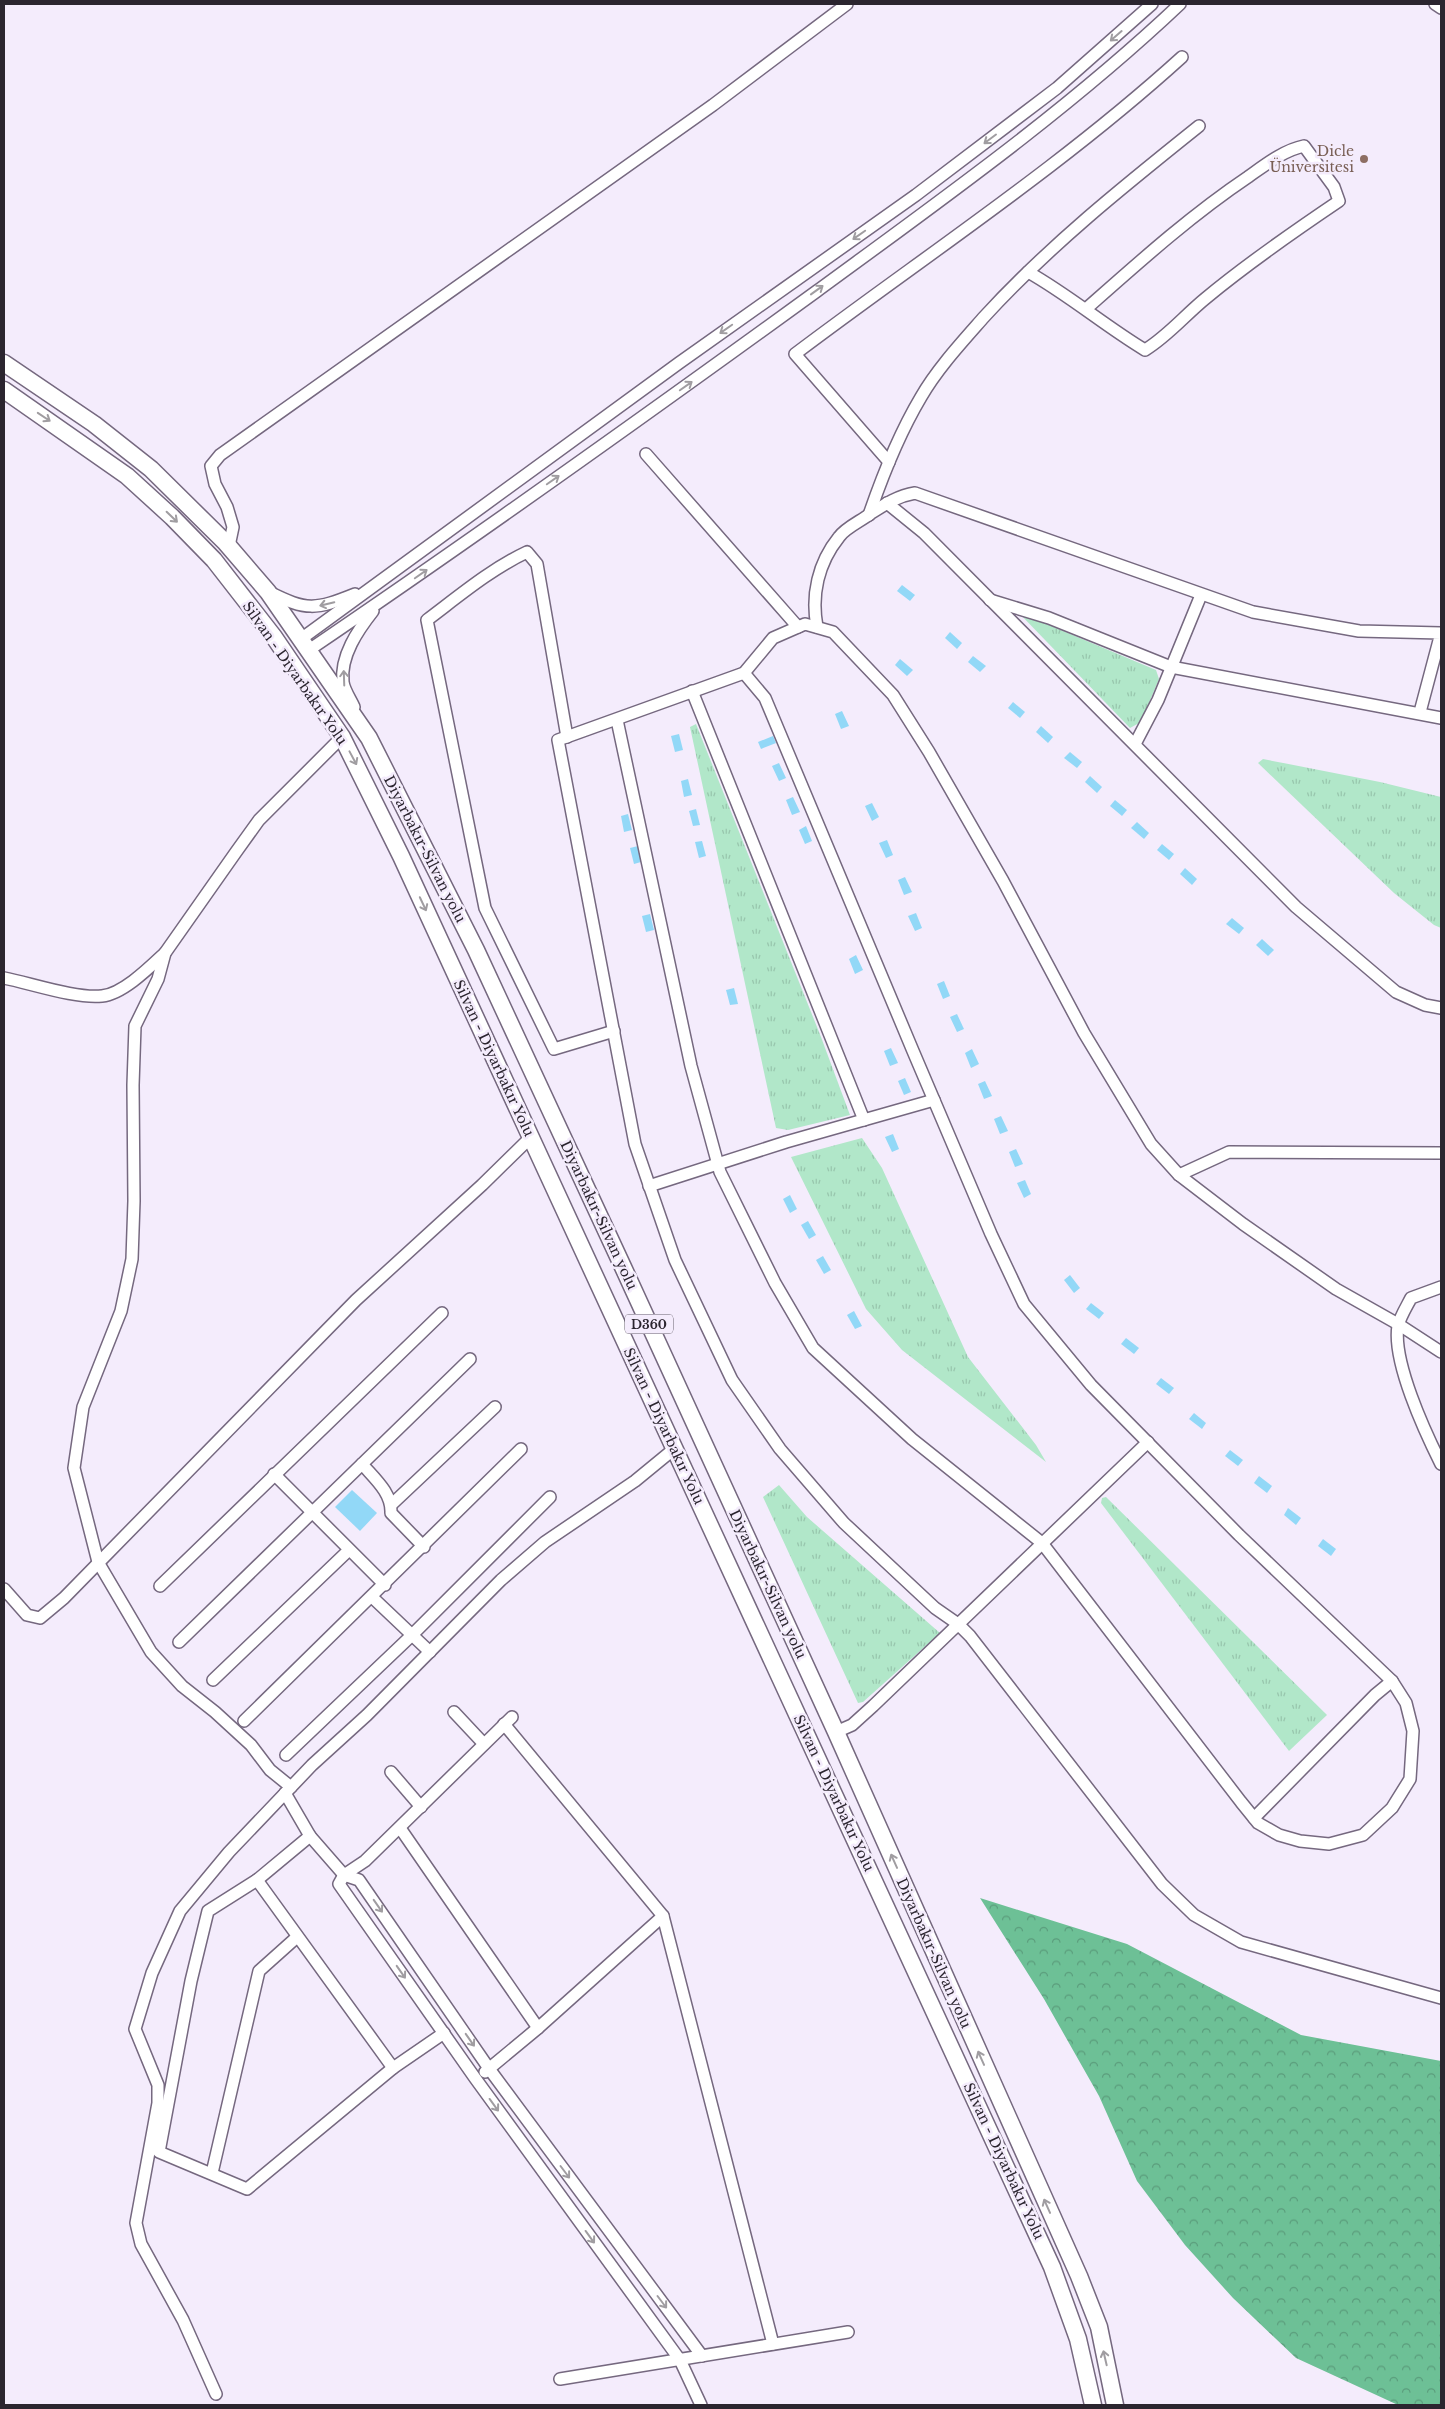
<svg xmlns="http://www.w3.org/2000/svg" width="1445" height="2409" viewBox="0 0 1445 2409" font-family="'Libre Baskerville',serif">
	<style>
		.grass { fill: url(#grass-tufts) }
		.forest { fill: url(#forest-crowns) }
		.water { fill: #92d8f7 }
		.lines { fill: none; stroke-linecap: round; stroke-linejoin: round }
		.minor-casing { stroke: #75687f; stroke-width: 14 }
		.highway-casing { stroke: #75687f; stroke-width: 19 }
		.minor { stroke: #fff; stroke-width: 11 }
		.highway { stroke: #fff; stroke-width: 16 }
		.oneway { stroke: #a09da1 }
		.education-dot { fill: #8d6e63; stroke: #f4ecfc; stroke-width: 2 }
		.labels { text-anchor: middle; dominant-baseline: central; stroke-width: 5; stroke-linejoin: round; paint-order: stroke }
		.shield { fill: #f4ecfc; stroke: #67616c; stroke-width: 1 }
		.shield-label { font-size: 12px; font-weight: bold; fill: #2b252f }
		.education-label { font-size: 14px; fill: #785e54; stroke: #f4ecfc; text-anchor: end }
		.street-label { font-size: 14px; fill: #2b252f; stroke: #f4ecfc }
	</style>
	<defs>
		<pattern id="grass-tufts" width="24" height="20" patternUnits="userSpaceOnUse" patternTransform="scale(1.25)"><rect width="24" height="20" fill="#b1e7c9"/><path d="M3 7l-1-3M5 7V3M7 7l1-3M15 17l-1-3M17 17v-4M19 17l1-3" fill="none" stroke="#98c6ad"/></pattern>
		<pattern id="forest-crowns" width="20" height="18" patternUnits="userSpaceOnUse" patternTransform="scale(1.25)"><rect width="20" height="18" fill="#6dc096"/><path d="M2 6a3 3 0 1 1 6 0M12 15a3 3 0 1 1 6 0" fill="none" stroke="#5a9c7b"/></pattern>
	</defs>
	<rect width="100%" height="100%" fill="#f4ecfc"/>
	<!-- grass -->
	<g class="grass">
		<polygon points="1018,612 1156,670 1159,679 1141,722 1130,728"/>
		<polygon points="696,724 821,1037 850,1115 788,1130 776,1128 690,727"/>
		<polygon points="1263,759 1380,782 1441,797 1441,928 1434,925 1394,893 1258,763"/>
		<polygon points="862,1138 882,1168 968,1357 1036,1445 1046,1462 902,1350 866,1309 791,1157"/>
		<polygon points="779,1485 807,1517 940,1633 863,1702 858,1703 763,1497"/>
		<polygon points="1106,1497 1327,1715 1289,1751 1101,1503 1102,1498"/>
	</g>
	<!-- forest -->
	<polygon class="forest" points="980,1898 1127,1944 1301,2035 1441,2061 1441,2405 1398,2405 1296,2358 1233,2298 1185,2245 1137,2181 1099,2096 1044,1999"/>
	<!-- water -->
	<g class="water">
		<polygon points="902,585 915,595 910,601 897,591"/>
		<polygon points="950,632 962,643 957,649 945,638"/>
		<polygon points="973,656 986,666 980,672 968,662"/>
		<polygon points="900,659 913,670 907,676 895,665"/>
		<polygon points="1013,702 1025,712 1020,718 1008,708"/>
		<polygon points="842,711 849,726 841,729 835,714"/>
		<polygon points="1041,726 1053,737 1048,743 1036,732"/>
		<polygon points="679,734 683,750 675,752 671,736"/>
		<polygon points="773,736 776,743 761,749 758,742"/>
		<polygon points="1070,752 1082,762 1077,768 1064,758"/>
		<polygon points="779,763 786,778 779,781 772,766"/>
		<polygon points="1090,776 1102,787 1097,793 1085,782"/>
		<polygon points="688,779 692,795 684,797 681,781"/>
		<polygon points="793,797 800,812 792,815 786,800"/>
		<polygon points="1115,800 1127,810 1122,816 1110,806"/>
		<polygon points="872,803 879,817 872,821 865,806"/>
		<polygon points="696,809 700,825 693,826 689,811"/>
		<polygon points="628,814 632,830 624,832 621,816"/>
		<polygon points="1137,822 1149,833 1144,839 1131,828"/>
		<polygon points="806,826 812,841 805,844 799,830"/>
		<polygon points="887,840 893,855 886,858 879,843"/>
		<polygon points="702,841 706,856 699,858 695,842"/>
		<polygon points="1162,844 1174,854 1169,860 1157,850"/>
		<polygon points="638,846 641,862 634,864 630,848"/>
		<polygon points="1185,868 1197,879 1192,885 1180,874"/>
		<polygon points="905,877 912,892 904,895 898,880"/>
		<polygon points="916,913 922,928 915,931 908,916"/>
		<polygon points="650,914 654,930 646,932 642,916"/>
		<polygon points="1232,918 1244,928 1239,934 1226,924"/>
		<polygon points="1262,939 1274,950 1268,956 1256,945"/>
		<polygon points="856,955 863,970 855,974 849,959"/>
		<polygon points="944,981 950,996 943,999 937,984"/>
		<polygon points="734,988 738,1004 730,1005 726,990"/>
		<polygon points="957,1014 964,1029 957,1032 950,1017"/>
		<polygon points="891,1048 898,1063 890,1066 884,1051"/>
		<polygon points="972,1049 979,1064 971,1068 965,1053"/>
		<polygon points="905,1078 911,1092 904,1095 898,1081"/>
		<polygon points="985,1081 992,1096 984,1099 978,1084"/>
		<polygon points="1001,1116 1008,1131 1000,1134 994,1119"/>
		<polygon points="893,1134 899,1149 892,1152 885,1137"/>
		<polygon points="1016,1149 1023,1164 1015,1167 1009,1152"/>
		<polygon points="1025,1180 1031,1194 1024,1198 1017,1183"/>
		<polygon points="790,1195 797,1209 790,1213 783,1199"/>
		<polygon points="808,1221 816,1235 809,1239 801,1225"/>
		<polygon points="823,1256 831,1270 824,1274 816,1260"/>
		<polygon points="1070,1275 1080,1288 1074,1293 1064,1280"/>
		<polygon points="1091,1303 1104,1313 1099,1319 1086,1309"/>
		<polygon points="854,1311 862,1326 855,1329 847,1315"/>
		<polygon points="1126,1338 1139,1348 1134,1354 1121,1344"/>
		<polygon points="1161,1378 1174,1388 1169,1394 1156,1384"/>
		<polygon points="1194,1413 1206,1423 1202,1429 1189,1419"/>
		<polygon points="1230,1450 1243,1460 1238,1466 1225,1456"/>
		<polygon points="1259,1476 1272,1486 1267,1493 1254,1483"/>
		<polygon points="352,1490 377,1513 360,1531 335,1507"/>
		<polygon points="1288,1508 1301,1518 1296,1525 1284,1515"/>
		<polygon points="1323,1539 1336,1549 1331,1556 1318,1546"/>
	</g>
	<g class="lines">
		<defs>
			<g id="minor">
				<polyline points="1435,4 1441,8"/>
				<path d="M1028 272C1069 295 1105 326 1145 350 1168 336 1185 315 1206 298 1248 263 1293 232 1339 201L1334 187 1304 146C1284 150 1265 165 1248 177 1190 216 1138 263 1086 309"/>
				<polyline points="646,454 798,627"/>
				<path d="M889 462 795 354C925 256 1062 166 1182 57"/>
				<polyline points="887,503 924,533 1296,907 1396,992 1425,1005 1441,1008"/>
				<path d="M869 515C883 474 899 434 921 397 937 369 962 342 984 317 1049 246 1124 186 1199 126"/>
				<polyline points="229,546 233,527 227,507 215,484 211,466 220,455 713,105 847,4"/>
				<path d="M269 592C307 611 315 610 355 594"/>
				<polyline points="990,600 1049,618 1171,667 1441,718"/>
				<path d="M817 627C811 595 818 563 839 537 845 528 861 521 870 514 884 505 897 496 915 493L1253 612 1359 631 1441 633 1420 712"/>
				<polyline points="301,639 679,363 916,195 1057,88 1152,4"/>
				<path d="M309 650C480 534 649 413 817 291 941 200 1068 110 1180 4"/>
				<polyline points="692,691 864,1120"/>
				<path d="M354 707C351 700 344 690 343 682 340 656 358 630 373 611"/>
				<polyline points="617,720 691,1066 720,1172 775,1283 813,1348 912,1439 1042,1543 1241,1802 1258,1823 1279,1835 1300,1841 1329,1844 1363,1835 1392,1808 1410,1779 1413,1731 1406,1703 1392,1681 1239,1535 1091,1385 1024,1304 991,1234 913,1051 765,698 744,673"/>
				<path d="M567 737 537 564 527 552C491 569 459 596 427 620L485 908 554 1049 614 1031"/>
				<polyline points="1135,744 1158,700 1201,595"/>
				<path d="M4 978C30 983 76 999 102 996 123 994 150 967 165 953"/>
				<polyline points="1179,1175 1229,1152 1441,1153"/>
				<polyline points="649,1186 786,1142 934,1100"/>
				<path d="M1441 1287 1411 1298C1407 1306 1400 1317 1398 1326 1392 1361 1425 1432 1441 1464"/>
				<polyline points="1441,1352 1398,1324 1336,1289 1243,1224 1179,1175 1151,1144 1084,1033 1003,881 929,752 893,695 833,632 805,624 773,638 744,673 558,740 635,1144 675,1260 732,1380 780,1449 844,1523 935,1608 958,1624 970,1636 1162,1884 1194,1915 1241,1942 1441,1998"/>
				<path d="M362 1464C375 1479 392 1493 391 1513L424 1547"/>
				<polyline points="274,1474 385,1585"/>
				<polyline points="391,1505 495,1407"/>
				<polyline points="160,1586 442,1313"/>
				<polyline points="4,1589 27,1615 40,1618 64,1598 356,1300 482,1185 531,1137"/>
				<polyline points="372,1597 430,1652"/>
				<polyline points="179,1642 470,1359"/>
				<polyline points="213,1680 349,1550"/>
				<polyline points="454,1712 484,1744"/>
				<polyline points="512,1717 365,1861 344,1875 339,1884 475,2078 680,2360 701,2405"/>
				<polyline points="244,1721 521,1449"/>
				<polyline points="504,1724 663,1916 773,2344"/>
				<polyline points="836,1732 852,1725 873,1706 1148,1442"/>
				<polyline points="286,1755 411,1636 550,1497"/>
				<polyline points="391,1772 421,1807"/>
				<polyline points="291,1787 270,1770 251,1745 215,1712 182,1686 151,1652 98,1562 74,1468 83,1407 121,1311 132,1259 134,1201 133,1085 135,1026 158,979 165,953 236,852 259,820 342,737"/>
				<polyline points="285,1793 310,1836 344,1875 359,1880 490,2070 702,2356"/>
				<polyline points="1254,1818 1375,1695 1392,1681"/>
				<polyline points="400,1828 538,2028"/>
				<polyline points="310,1836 257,1880 208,1911 191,1981 159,2152 247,2189 393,2068 444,2033"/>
				<polyline points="257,1880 393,2068"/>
				<polyline points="485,2072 538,2028 663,1916"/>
				<polyline points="212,2173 259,1971 297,1937"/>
				<polyline points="560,2379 848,2332"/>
				<polyline points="216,2394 183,2320 141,2244 136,2223 158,2103 158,2085 135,2029 152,1973 180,1911 229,1852 312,1765 367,1715 501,1580 545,1542 635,1481 674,1449"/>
			</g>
			<g id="highway">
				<polyline points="4,363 94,424 151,469 225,542 268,592 369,738 476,950 623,1267 836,1732 1079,2276 1099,2327 1115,2405"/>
				<polyline points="4,390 127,476 172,517 214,560 274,637 342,737 401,856 1052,2267 1078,2339 1093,2405"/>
			</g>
		</defs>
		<!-- minor casing -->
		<use href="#minor" class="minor-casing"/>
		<!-- highway casing -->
		<use href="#highway" class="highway-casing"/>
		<!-- minor -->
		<use href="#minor" class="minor"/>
		<!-- highway -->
		<use href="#highway" class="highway"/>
	</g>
	<!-- one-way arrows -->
	<defs><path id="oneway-shaft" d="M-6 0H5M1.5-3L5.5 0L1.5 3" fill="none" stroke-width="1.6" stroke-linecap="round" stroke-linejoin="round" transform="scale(1.25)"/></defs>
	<g class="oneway">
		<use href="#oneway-shaft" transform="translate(1116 36) rotate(139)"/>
		<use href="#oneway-shaft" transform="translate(990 139) rotate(143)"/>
		<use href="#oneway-shaft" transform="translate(859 235) rotate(145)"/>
		<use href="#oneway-shaft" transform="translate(817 290) rotate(-36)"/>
		<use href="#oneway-shaft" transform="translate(726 329) rotate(145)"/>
		<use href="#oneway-shaft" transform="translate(686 386) rotate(-35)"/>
		<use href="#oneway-shaft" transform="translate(44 417) rotate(34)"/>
		<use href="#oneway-shaft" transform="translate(553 480) rotate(-35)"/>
		<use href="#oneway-shaft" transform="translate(172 517) rotate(44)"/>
		<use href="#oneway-shaft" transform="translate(421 574) rotate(-35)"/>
		<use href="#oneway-shaft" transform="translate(327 604) rotate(167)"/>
		<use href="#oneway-shaft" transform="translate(344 678) rotate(-92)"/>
		<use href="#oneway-shaft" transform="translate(353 758) rotate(62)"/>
		<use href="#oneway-shaft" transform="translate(423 904) rotate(65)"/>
		<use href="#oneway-shaft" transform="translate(894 1861) rotate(-114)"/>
		<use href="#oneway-shaft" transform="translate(378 1906) rotate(55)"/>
		<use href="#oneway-shaft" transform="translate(401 1972) rotate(55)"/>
		<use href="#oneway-shaft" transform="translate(470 2040) rotate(55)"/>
		<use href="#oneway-shaft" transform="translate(981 2058) rotate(-114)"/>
		<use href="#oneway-shaft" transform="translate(494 2105) rotate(54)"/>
		<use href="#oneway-shaft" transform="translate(565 2172) rotate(53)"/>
		<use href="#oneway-shaft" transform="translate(1047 2206) rotate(-114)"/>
		<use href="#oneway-shaft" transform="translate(590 2237) rotate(54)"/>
		<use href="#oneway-shaft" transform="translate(662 2302) rotate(53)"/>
		<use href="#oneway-shaft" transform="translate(1105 2358) rotate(-103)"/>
	</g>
	<!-- markers -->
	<circle class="education-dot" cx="1364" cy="159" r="5"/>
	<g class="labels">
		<!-- shield labels -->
		<rect class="shield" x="625" y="1314.5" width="48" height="19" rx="4"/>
		<g class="shield-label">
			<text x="649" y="1324">D360</text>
		</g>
		<!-- education labels -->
		<g class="education-label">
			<text x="1354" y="151">Dicle<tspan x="1354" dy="16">Üniversitesi</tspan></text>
		</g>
		<!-- street labels -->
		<g class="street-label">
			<text transform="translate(295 673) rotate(55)">Silvan - Diyarbakır Yolu</text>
			<text transform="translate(425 849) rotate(63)">Diyarbakır-Silvan yolu</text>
			<text transform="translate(494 1058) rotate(65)">Silvan - Diyarbakır Yolu</text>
			<text transform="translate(599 1215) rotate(65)">Diyarbakır-Silvan yolu</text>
			<text transform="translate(664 1426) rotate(65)">Silvan - Diyarbakır Yolu</text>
			<text transform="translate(768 1584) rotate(65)">Diyarbakır-Silvan yolu</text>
			<text transform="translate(834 1793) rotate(65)">Silvan - Diyarbakır Yolu</text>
			<text transform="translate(934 1953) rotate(66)">Diyarbakır-Silvan yolu</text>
			<text transform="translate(1004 2161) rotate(65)">Silvan - Diyarbakır Yolu</text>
		</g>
	</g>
	<!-- border -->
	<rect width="1445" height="2409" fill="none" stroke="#2b252f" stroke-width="10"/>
</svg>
